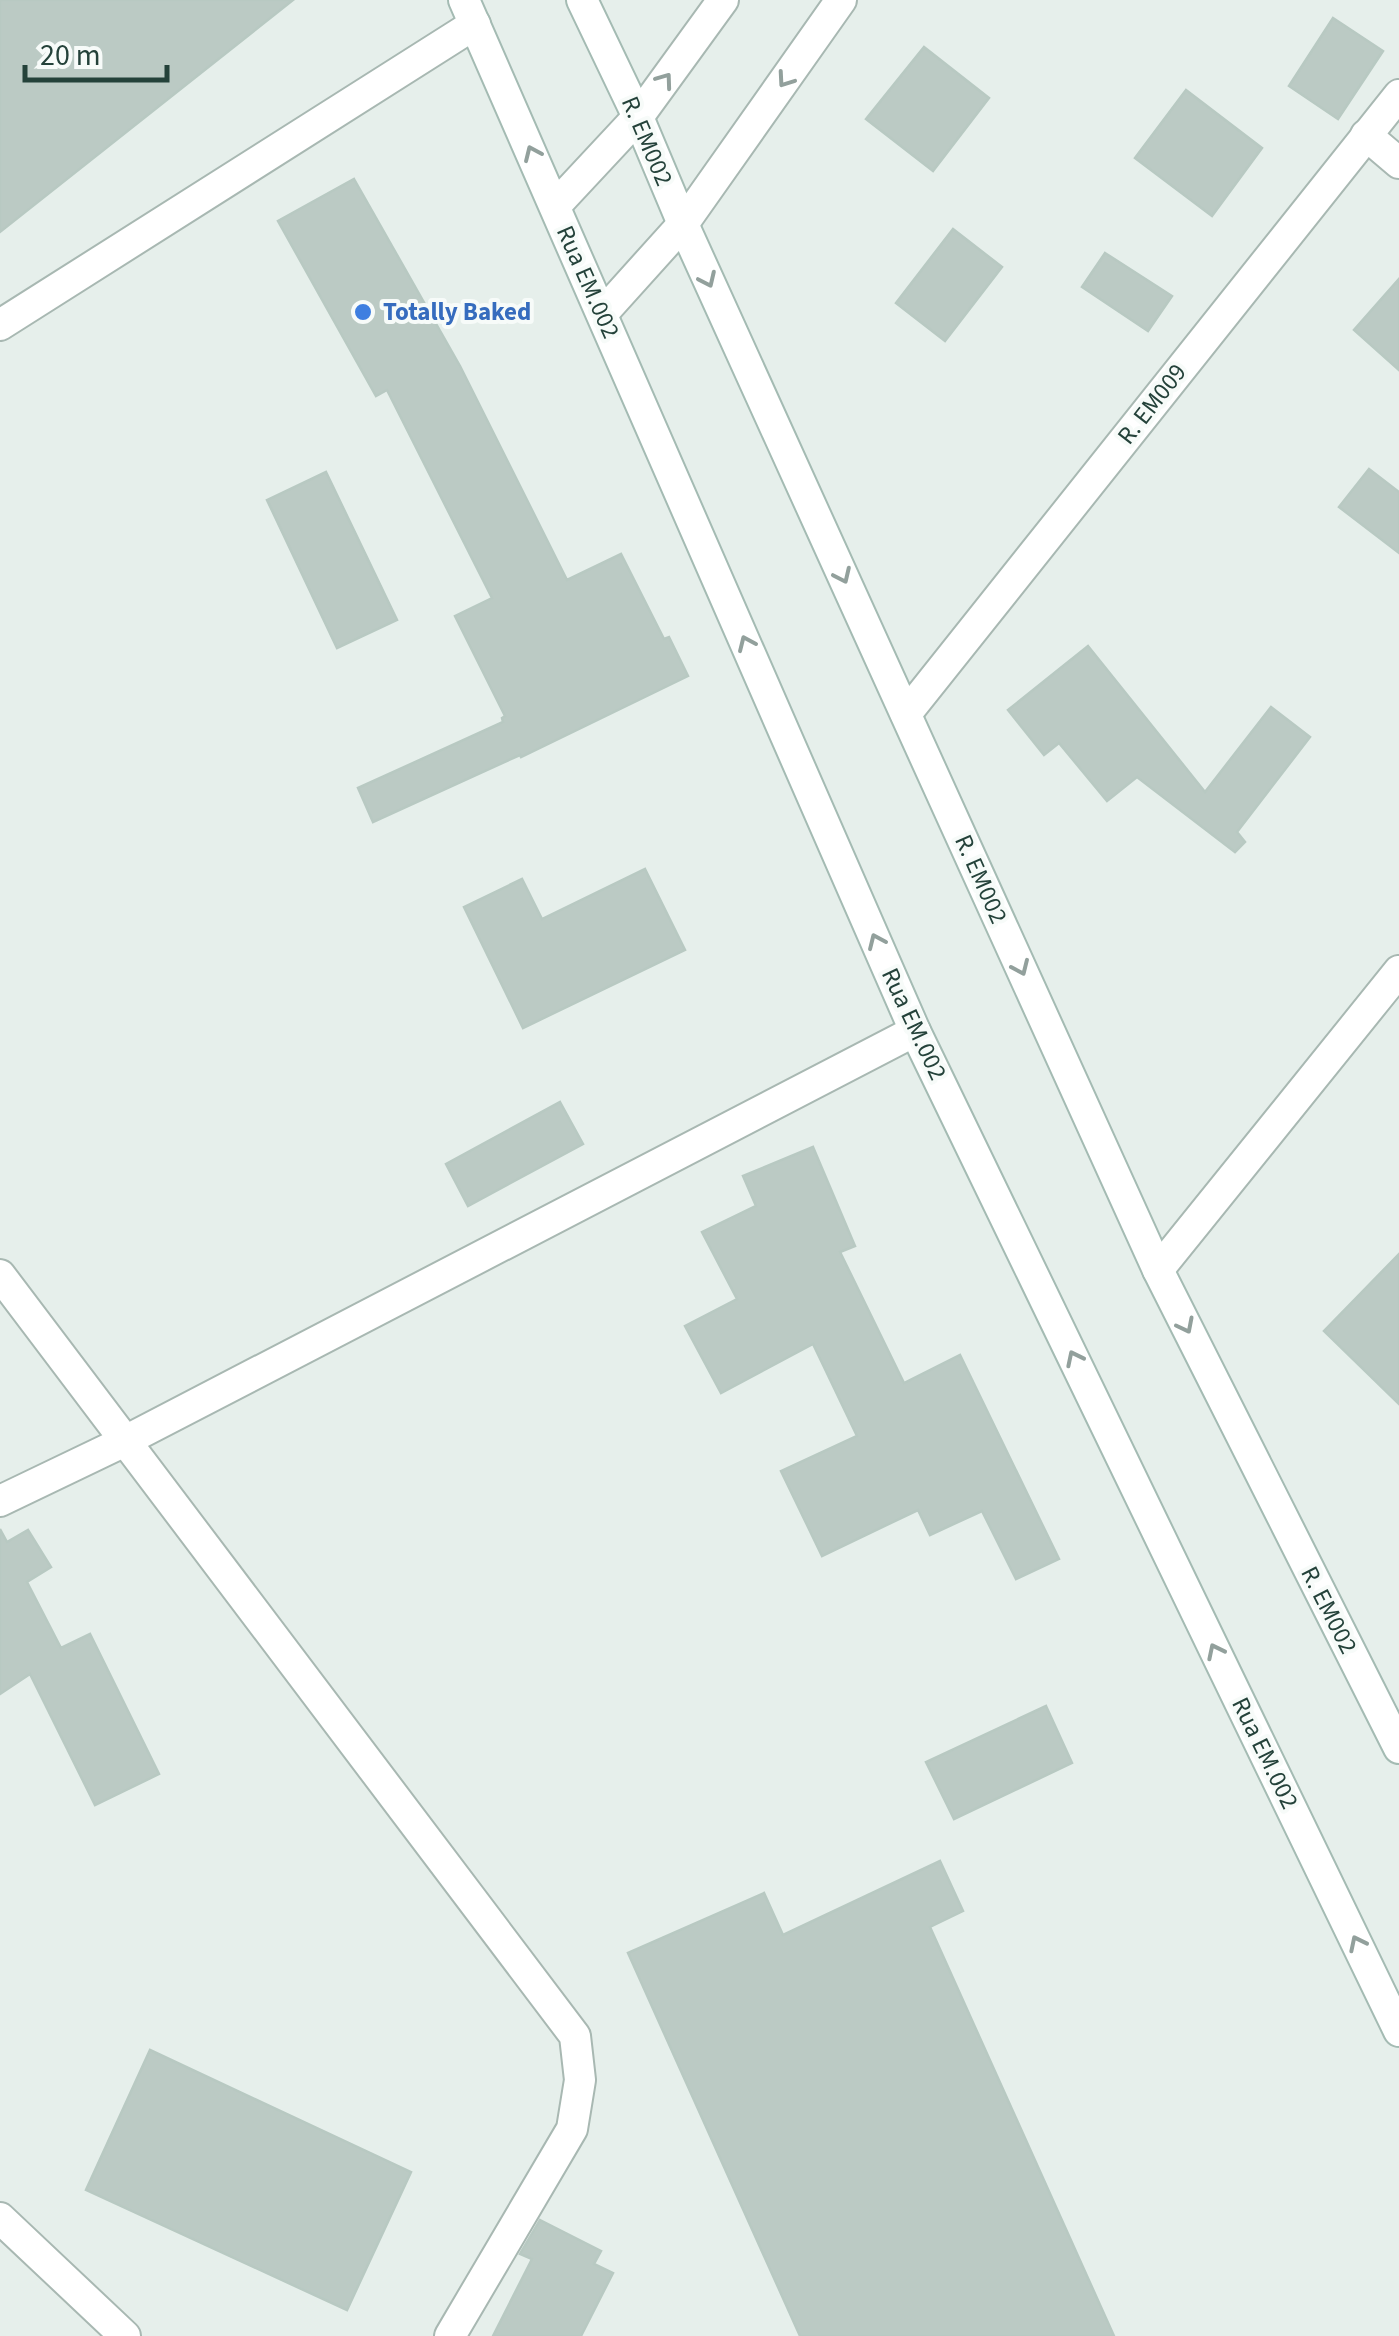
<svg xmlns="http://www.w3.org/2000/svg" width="1399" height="2336" viewBox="0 0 1399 2336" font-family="'Source Sans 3',sans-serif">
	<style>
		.building { fill: #bbcac4; stroke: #b8c9c2; stroke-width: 2.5 }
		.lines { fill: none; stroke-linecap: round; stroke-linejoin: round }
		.street-casing { stroke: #a8b8b2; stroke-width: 34 }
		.secondary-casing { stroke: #a4bbb3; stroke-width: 34 }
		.street { stroke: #fff; stroke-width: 30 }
		.secondary { stroke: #fff; stroke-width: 30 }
		.oneway { stroke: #92a09c }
		.shop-dot { fill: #3f7fe0; stroke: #f7fbf9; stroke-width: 4 }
		.labels { text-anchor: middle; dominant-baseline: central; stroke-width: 8; stroke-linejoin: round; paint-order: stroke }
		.street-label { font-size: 25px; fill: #24423a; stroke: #f7fbf9 }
		.shop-label { font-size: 25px; font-weight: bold; fill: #366cbe; stroke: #f7fbf9; text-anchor: start }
	</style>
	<rect width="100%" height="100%" fill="#e6efeb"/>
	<!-- building -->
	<g class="building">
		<polygon points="0,0 293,0 0,232"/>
		<polygon points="1333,18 1383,51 1338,119 1289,86"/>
		<polygon points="924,47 989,98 933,171 866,119"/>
		<polygon points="1186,90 1262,148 1212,216 1135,158"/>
		<polygon points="354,179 460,366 567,580 621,554 664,639 669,637 688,676 521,757 520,755 373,822 358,788 503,722 502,718 505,716 455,616 492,598 387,390 376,396 278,221"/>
		<polygon points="953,229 1002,267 945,341 896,303"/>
		<polygon points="1105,253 1172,296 1148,331 1082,287"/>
		<polygon points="1399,279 1399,370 1354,330"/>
		<polygon points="1369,469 1399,492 1399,553 1339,507"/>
		<polygon points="326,472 397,620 337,648 267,500"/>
		<polygon points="1088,646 1205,792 1271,707 1310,737 1237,832 1245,842 1235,852 1137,777 1107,801 1059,743 1044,755 1008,710"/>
		<polygon points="645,869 685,950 523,1028 464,907 522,879 542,919"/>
		<polygon points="560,1102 583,1144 468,1206 446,1164"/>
		<polygon points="813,1147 855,1246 840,1252 904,1383 960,1355 1059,1559 1016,1579 982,1511 930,1535 918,1510 822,1556 781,1471 857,1436 813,1344 721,1393 685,1326 737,1299 702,1232 756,1206 743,1176"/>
		<polygon points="1399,1254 1399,1404 1324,1331"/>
		<polygon points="0,1529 7,1542 28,1530 51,1567 27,1582 61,1648 90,1634 159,1774 95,1805 30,1674 0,1694"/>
		<polygon points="1046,1706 1072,1763 954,1819 926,1762"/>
		<polygon points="940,1861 963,1911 930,1927 1114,2336 800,2336 628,1953 764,1893 783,1935"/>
		<polygon points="150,2050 411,2172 347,2310 86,2190"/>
		<polygon points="540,2220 601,2251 594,2264 613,2273 581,2336 493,2336 532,2259 520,2254"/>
	</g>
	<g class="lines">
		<defs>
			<g id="street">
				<polyline points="1366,135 1399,163"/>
				<polyline points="555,206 638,117 723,0"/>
				<polyline points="602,314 683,224 841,0"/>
				<polyline points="0,325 475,24"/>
				<polyline points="906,714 1399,95"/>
				<polyline points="1158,1270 1399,971"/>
				<polyline points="0,1275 575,2036 580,2080 572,2129 450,2336"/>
				<polyline points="0,1501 125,1441 915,1031"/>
				<polyline points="0,2218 125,2336"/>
			</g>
			<g id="secondary">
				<polyline points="464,0 915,1031 1399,2031"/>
				<polyline points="582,0 638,117 683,224 1158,1270 1399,1748"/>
			</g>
		</defs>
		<!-- street casing -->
		<use href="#street" class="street-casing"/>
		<!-- secondary casing -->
		<use href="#secondary" class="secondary-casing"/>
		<!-- street -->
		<use href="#street" class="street"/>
		<!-- secondary -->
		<use href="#secondary" class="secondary"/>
	</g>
	<!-- one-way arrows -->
	<defs><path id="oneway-chevron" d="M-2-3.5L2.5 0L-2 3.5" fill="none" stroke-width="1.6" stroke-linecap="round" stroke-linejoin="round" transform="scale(2.5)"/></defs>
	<g class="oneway">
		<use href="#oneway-chevron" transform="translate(665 80) rotate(-54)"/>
		<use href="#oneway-chevron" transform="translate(785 80) rotate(125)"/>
		<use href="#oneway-chevron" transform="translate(532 153) rotate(-114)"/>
		<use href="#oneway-chevron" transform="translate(708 280) rotate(65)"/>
		<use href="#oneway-chevron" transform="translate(843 576) rotate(65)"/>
		<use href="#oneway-chevron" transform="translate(746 643) rotate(-114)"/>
		<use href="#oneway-chevron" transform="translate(876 941) rotate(-114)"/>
		<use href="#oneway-chevron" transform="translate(1021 968) rotate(66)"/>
		<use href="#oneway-chevron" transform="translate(1186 1326) rotate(63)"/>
		<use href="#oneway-chevron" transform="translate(1074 1358) rotate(-116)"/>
		<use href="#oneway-chevron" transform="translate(1215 1651) rotate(-116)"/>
		<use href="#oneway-chevron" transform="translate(1357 1943) rotate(-116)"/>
	</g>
	<!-- markers -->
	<circle class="shop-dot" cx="363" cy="312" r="10"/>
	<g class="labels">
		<!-- street labels -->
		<g class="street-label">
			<text transform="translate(647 141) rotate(67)">R. EM002</text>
			<text transform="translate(588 282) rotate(66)">Rua EM.002</text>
			<text transform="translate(1152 404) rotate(-52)">R. EM009</text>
			<text transform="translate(981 879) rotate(66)">R. EM002</text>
			<text transform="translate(914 1024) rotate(65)">Rua EM.002</text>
			<text transform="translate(1329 1610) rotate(63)">R. EM002</text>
			<text transform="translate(1265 1753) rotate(64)">Rua EM.002</text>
		</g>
		<!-- shop labels -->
		<g class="shop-label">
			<text x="383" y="312">Totally Baked</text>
		</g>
	</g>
	<!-- scale -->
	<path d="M25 65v15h142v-15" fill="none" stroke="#24423a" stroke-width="5"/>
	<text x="40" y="65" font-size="30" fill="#24423a" stroke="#f7fbf9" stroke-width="8" paint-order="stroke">20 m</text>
</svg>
